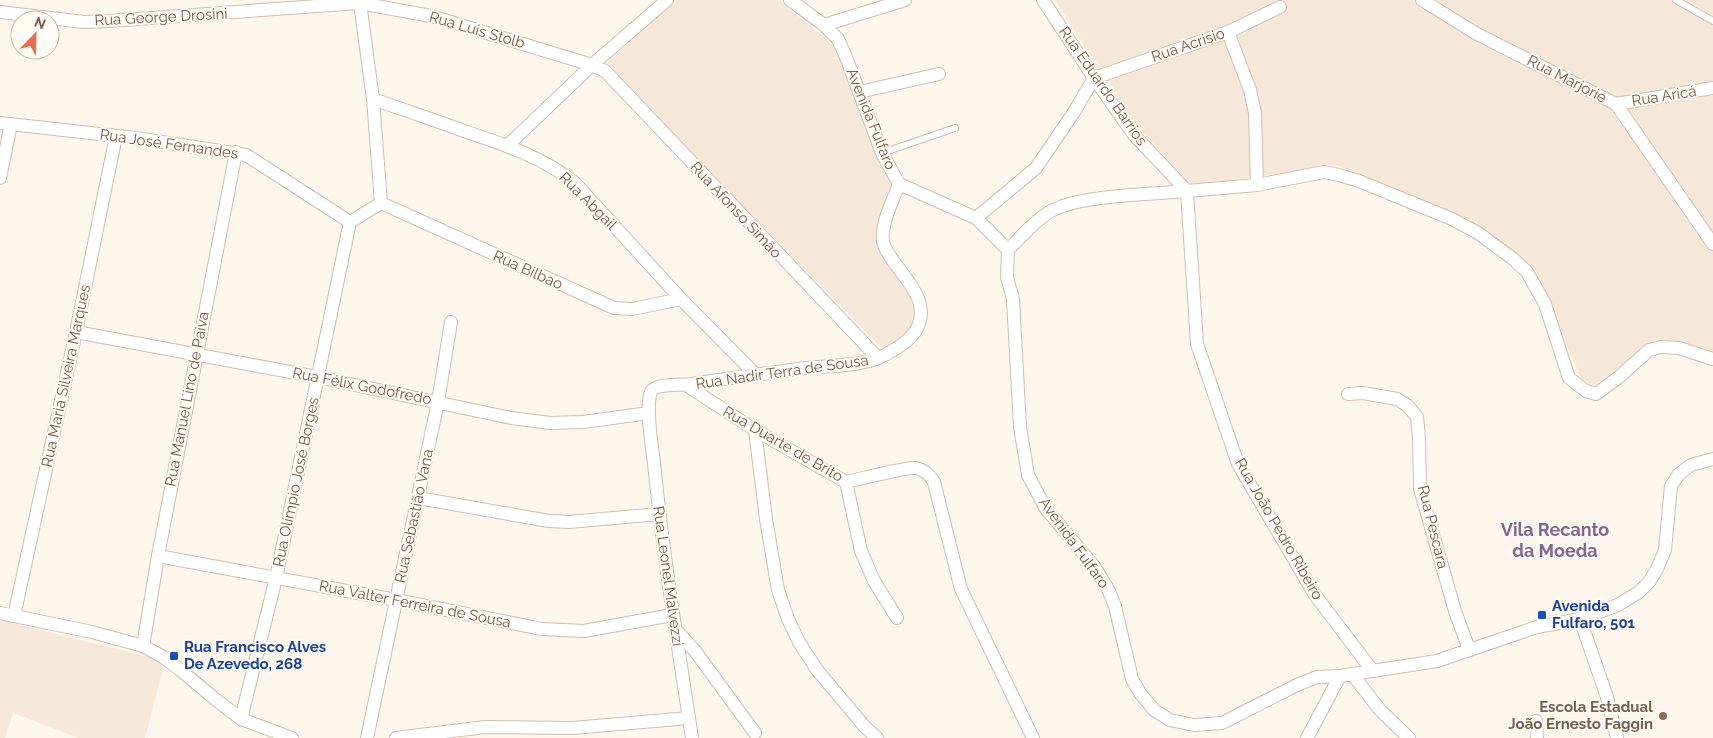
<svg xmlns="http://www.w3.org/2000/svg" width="1713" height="738" viewBox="0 0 1713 738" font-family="Raleway,sans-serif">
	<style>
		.residential { fill: #f5e8da }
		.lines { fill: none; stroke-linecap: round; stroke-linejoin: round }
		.lane-casing { stroke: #d1beb0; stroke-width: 8 }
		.street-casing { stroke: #d1beb0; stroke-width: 14 }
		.lane { stroke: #fff; stroke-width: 6 }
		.street { stroke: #fff; stroke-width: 12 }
		.transit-dot { fill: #1a4fb4; stroke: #fffaf3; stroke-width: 2 }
		.education-dot { fill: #8d6e63; stroke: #fffaf3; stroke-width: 2 }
		.labels { text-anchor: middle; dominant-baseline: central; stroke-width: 4; stroke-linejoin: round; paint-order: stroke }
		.street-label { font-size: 15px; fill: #7a5c4d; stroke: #fffaf3 }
		.transit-label { font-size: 15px; font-weight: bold; fill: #164399; stroke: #fffaf3; text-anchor: start }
		.education-label { font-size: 15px; font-weight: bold; fill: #785e54; stroke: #fffaf3; text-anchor: end }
		.quarter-label { font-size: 18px; font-weight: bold; fill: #846695; stroke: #fffaf3 }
	</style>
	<rect width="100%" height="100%" fill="#fdf6ec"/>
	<!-- residential -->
	<g class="residential">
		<polygon points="676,0 778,0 837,48 880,164 897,189 879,244 919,310 907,338 897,345 882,348 605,65"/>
		<polygon points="1055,0 1713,0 1713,356 1664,340 1593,385 1582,380 1534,272 1464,220 1336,165 1192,186 1132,120"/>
		<polygon points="0,620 165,661 145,738 79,738 13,713 5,738 0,738"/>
	</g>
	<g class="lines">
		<defs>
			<g id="lane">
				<polyline points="1676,0 1713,21"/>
				<polyline points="882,153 955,128"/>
			</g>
			<g id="street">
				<polyline points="790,0 824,25 838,39 846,57 882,153 899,184 976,218 1008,250 1007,277 1013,299 1020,427 1028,475 1046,509 1094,566 1108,589 1115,606 1132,679 1140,693 1154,710 1170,720 1194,725 1222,723 1297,685 1317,677 1340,676 1437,661 1537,627 1580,619 1618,605 1639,592 1649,582 1657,569 1665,550 1671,486 1679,474 1691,465 1713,459"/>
				<polyline points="1043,0 1094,78 1134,135 1187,191"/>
				<polyline points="1422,0 1477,34 1616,104 1713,244"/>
				<polyline points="360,3 373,99 381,203"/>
				<polyline points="0,12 84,22 109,21 360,3 431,16 592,65 605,71 878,358"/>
				<polyline points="824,25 905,0"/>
				<polyline points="1228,32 1250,90 1255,113 1257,185"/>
				<polyline points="859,92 939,74"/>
				<path d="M373 99C404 110 434 120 464 131 503 144 543 157 575 183L681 299 755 374"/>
				<polyline points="1616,104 1713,88"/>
				<polyline points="0,123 136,138 246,155 350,222"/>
				<polyline points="507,146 592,65 667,0"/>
				<polyline points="0,178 11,124"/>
				<polyline points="381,203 614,308 632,309 681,299"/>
				<polyline points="976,218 1036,168 1074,112 1094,78 1228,32 1280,7"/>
				<path d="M1008 250C1021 237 1035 220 1051 211 1080 195 1152 194 1187 191"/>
				<polyline points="76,332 317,377 511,418 550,423 583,422 649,413"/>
				<path d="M686 385 755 430 846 482C861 479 904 467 916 468 925 470 930 475 934 482L961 589 1033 738"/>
				<polyline points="1348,394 1363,393 1397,399 1408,406 1417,417 1419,438 1420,489 1455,611 1469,649"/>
				<polyline points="755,430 766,519 778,590 788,619 799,642 817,670 865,727 877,738"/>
				<polyline points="846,482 861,551 874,581 897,618"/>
				<polyline points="418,498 549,521 569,522 659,514"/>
				<polyline points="158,556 396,600 542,629 584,631 672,615"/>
				<polyline points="0,613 92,632 143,646 163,657 179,669 215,699 241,719 292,738"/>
				<polyline points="14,616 76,332 116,136"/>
				<polyline points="1580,619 1607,697 1617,738"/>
				<polyline points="675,629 695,651 755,733"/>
				<polyline points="143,646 158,556 236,152"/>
				<polyline points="1372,670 1315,595 1238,464 1197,344 1187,191 1257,185 1324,172 1339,175 1359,181 1452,219 1478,233 1512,258 1527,272 1545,304 1569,378 1586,391 1596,394 1619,377 1649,350 1661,347 1679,348 1713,359"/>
				<polyline points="1352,674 1380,710 1409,738"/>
				<polyline points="241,719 276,578 350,222 381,203"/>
				<polyline points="1536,721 1537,738"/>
				<polyline points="367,738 438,402 451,322"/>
				<polyline points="396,738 485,727 573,728 689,718"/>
				<path d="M692 738C678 646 663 555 654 463 652 446 645 407 651 392 655 383 683 385 692 384 730 378 768 373 806 368 829 366 854 366 876 359 889 354 907 343 915 332 932 305 909 283 894 262 890 256 884 249 883 241 881 222 893 201 899 184"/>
				<polyline points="1307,738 1340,676"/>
			</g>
		</defs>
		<!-- lane casing -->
		<use href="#lane" class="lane-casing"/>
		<!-- street casing -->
		<use href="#street" class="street-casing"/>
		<!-- lane -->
		<use href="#lane" class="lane"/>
		<!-- street -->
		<use href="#street" class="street"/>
	</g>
	<!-- markers -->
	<g class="transit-dot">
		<rect x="1537" y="610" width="10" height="10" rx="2.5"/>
		<rect x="169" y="651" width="10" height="10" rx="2.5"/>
	</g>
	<circle class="education-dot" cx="1663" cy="716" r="5"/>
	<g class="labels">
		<!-- street labels -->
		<g class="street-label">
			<text transform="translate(161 17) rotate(-3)">Rua George Drosini</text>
			<text transform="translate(477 30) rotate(16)">Rua Luis Stolb</text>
			<text transform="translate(1188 45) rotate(-19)">Rua Acrisio</text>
			<text transform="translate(1567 79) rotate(27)">Rua Marjorie</text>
			<text transform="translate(1103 86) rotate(55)">Rua Eduardo Barrios</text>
			<text transform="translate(1664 96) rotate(-9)">Rua Aricá</text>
			<text transform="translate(871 119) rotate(68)">Avenida Fulfaro</text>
			<text transform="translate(169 144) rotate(8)">Rua José Fernandes</text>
			<text transform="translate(588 201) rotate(45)">Rua Abgail</text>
			<text transform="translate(736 210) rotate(47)">Rua Afonso Simão</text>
			<text transform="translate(528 270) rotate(24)">Rua Bilbao</text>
			<text transform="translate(782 372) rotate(-8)">Rua Nadir Terra de Sousa</text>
			<text transform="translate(66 376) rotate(-78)">Rua Maria Silveira Marques</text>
			<text transform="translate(362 386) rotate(11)">Rua Félix Godofredo</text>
			<text transform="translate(187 399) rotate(-79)">Rua Manuel Lino de Paiva</text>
			<text transform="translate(783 444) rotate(30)">Rua Duarte de Brito</text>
			<text transform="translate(296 482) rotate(-78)">Rua Olímpio José Borges</text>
			<text transform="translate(414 516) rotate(-78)">Rua Sebastião Vana</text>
			<text transform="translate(1433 527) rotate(76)">Rua Pescara</text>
			<text transform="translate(1279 529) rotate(60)">Rua João Pedro Ribeiro</text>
			<text transform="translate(1074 543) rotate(54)">Avenida Fulfaro</text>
			<text transform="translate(668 576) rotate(82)">Rua Leonel Malvezzi</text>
			<text transform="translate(415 604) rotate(11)">Rua Valter Ferreira de Sousa</text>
		</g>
		<!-- transit labels -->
		<g class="transit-label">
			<text x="1552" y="606">Avenida<tspan x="1552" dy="17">Fulfaro, 501</tspan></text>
			<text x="184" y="647">Rua Francisco Alves<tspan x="184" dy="17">De Azevedo, 268</tspan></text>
		</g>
		<!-- education labels -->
		<g class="education-label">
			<text x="1653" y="707">Escola Estadual<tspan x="1653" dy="17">João Ernesto Faggin</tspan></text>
		</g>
		<!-- quarter labels -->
		<g class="quarter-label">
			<text x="1555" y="529">Vila Recanto<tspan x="1555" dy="21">da Moeda</tspan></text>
		</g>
	</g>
	<!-- north arrow -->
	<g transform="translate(35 35) rotate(23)"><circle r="24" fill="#fffaf3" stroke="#cabbb1"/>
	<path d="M0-4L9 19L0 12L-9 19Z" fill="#e76f51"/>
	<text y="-8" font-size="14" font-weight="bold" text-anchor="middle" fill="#7a5c4d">N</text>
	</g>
</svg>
